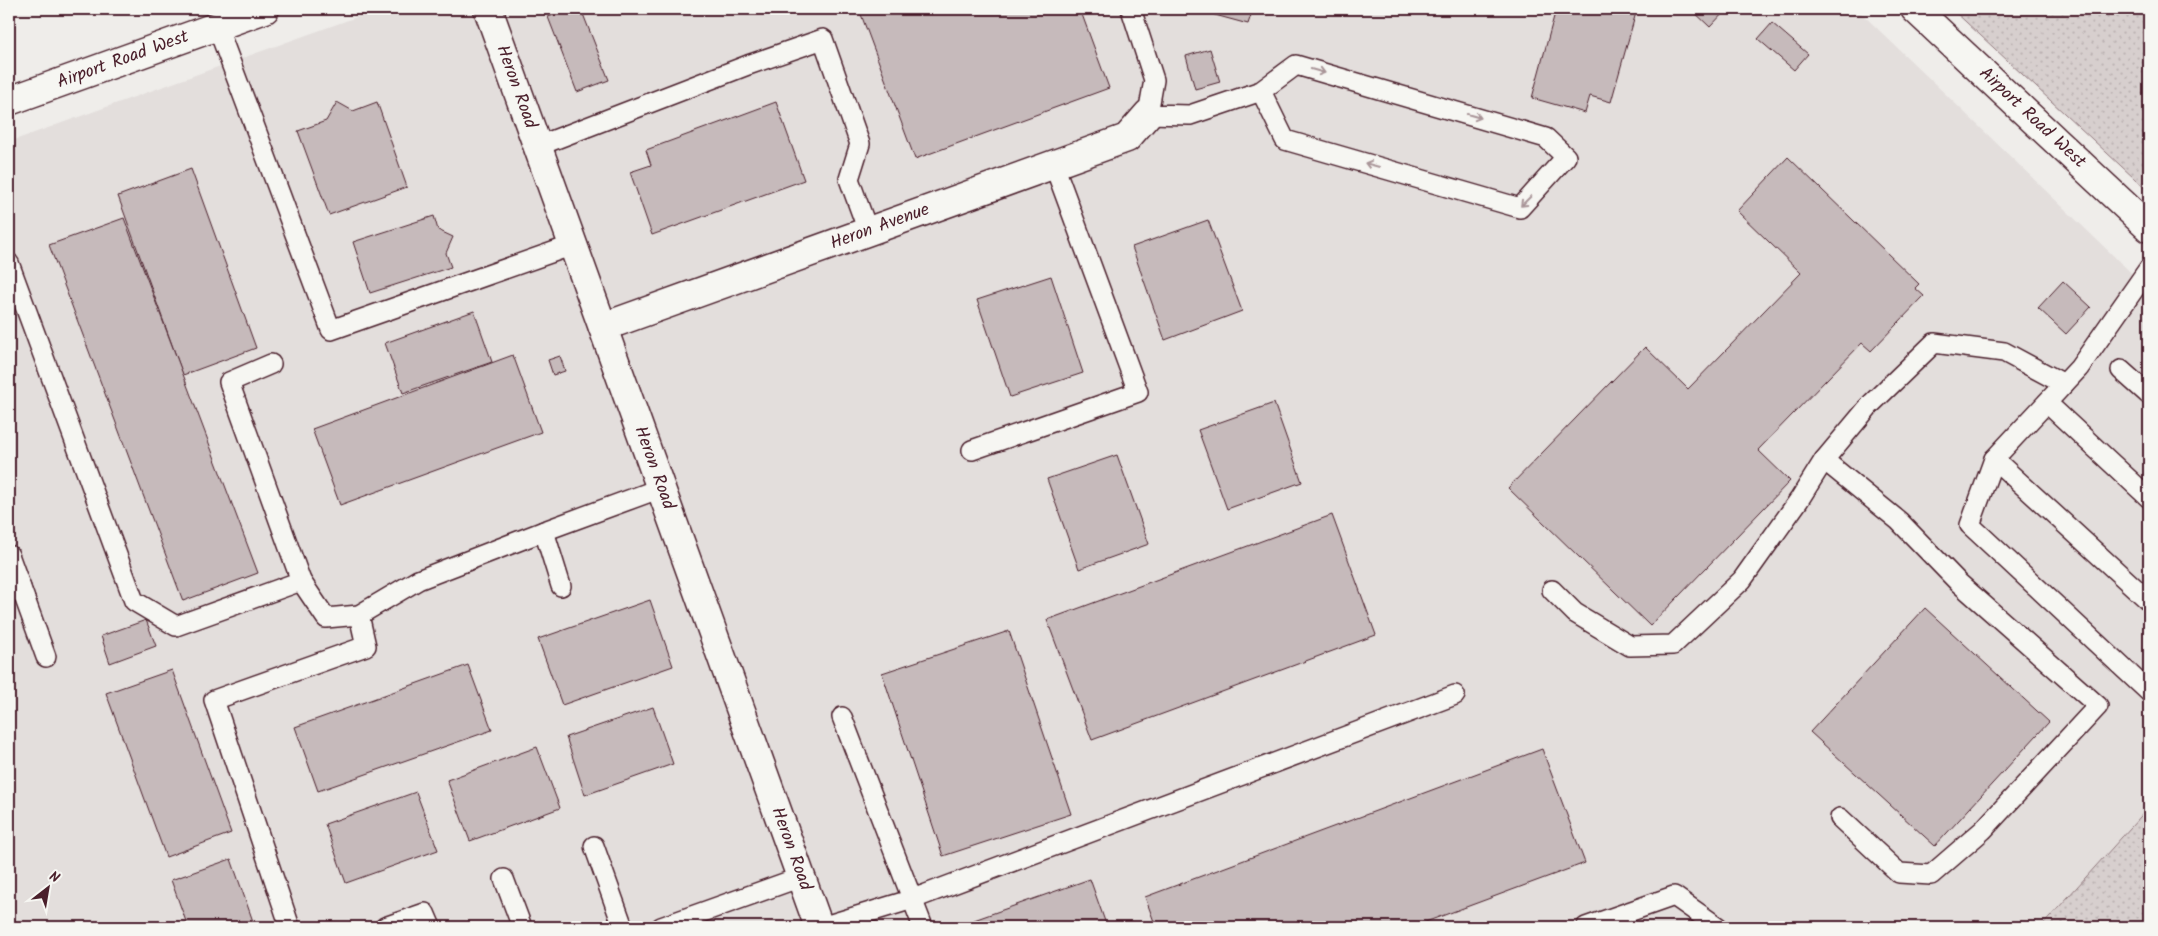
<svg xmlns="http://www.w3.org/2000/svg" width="2158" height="936" viewBox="0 0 2158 936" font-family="Kalam,sans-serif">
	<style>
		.built { fill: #e3dedc }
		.grass { fill: url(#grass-dots); stroke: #90777c }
		.building { fill: #c6babb; stroke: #4a1f2b }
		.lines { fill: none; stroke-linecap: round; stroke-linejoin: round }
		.lane-casing { stroke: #4a1f2b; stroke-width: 22 }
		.street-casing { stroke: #4a1f2b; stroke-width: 31 }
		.secondary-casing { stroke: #4a1f2b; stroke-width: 31 }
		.lane { stroke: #f6f6f2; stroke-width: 19 }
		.street { stroke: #f6f6f2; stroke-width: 28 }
		.secondary { stroke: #f6f6f2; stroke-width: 28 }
		.oneway { stroke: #a99598 }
		.labels { text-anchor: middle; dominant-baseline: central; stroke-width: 4; stroke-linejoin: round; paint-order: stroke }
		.street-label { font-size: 18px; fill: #4a1f2b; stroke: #f6f6f2 }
	</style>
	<defs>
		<pattern id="grass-dots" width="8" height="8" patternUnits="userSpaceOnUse" patternTransform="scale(1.25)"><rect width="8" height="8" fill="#d7cfce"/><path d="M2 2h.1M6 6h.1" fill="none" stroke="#bab1b1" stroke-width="1.8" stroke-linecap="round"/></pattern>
	</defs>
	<rect width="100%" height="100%" fill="#efedea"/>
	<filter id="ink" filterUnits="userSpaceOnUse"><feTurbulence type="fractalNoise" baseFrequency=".02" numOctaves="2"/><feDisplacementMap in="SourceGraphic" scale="10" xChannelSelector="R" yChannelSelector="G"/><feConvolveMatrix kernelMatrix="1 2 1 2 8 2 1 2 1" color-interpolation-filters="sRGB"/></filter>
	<g filter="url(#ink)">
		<!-- built -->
		<polygon class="built" points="379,9 1857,9 2149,290 2149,807 2041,927 9,927 9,142"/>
		<!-- grass -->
		<g class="grass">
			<polygon points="1952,9 2149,9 2149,192"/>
			<polygon points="2149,807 2149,927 2041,927"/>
		</g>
		<!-- building -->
		<g class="building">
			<polygon points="570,9 581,9 609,80 577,92 548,17"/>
			<polygon points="859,9 1080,9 1109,88 915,159"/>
			<polygon points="1205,9 1253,9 1248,24 1204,12"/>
			<polygon points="1556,9 1637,9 1611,102 1590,96 1585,113 1532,98"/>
			<polygon points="1691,9 1727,9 1710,27"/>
			<polygon points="1772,23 1808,54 1794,70 1758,39"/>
			<polygon points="1210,49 1220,82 1195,89 1186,56"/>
			<polygon points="337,102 353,111 377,102 407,187 329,215 298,131 326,121"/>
			<polygon points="776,102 804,180 652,235 630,172 651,165 646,150"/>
			<polygon points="1788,157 1919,284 1915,288 1924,296 1871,351 1862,343 1758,450 1790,481 1650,626 1508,488 1645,347 1688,389 1801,273 1737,211"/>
			<polygon points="191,169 256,348 183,375 118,196"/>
			<polygon points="434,216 438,230 453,237 446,253 451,267 370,293 353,242"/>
			<polygon points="124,218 258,573 183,601 49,245"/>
			<polygon points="1208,220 1242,311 1165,340 1132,247"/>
			<polygon points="1051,276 1083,373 1010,397 977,300"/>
			<polygon points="2063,281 2091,307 2066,334 2038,308"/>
			<polygon points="474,311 492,362 403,393 385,343"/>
			<polygon points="513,355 541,432 340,505 312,429"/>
			<polygon points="560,356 565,371 553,375 548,360"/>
			<polygon points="1274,403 1302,482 1227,509 1198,430"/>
			<polygon points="1117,455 1149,544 1079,569 1047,479"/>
			<polygon points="1332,515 1376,635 1092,740 1047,620"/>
			<polygon points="650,600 673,666 562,705 538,639"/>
			<polygon points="1925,608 2049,722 1935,846 1810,732"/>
			<polygon points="146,620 156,646 110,663 101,636"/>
			<polygon points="1009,631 1071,814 943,856 882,673"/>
			<polygon points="468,665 492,730 318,791 295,727"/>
			<polygon points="172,670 231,833 166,857 106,693"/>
			<polygon points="653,707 673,764 585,795 566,737"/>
			<polygon points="537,747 560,808 470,841 447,780"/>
			<polygon points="1542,749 1585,863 1412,927 1156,927 1145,897"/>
			<polygon points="416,792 438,850 346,883 325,824"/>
			<polygon points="231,859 255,927 188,927 171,880"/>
			<polygon points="1090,879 1107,927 976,927 974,920"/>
		</g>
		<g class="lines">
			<defs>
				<g id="lane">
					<polyline points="1131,9 1154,80 1148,114 1190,115 1261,91 1296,65 1546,138 1566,157 1520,208 1285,140 1261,91"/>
					<polyline points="217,26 331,330 573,245"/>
					<polyline points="538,146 748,65 823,39 860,144 849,179 868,231"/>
					<polyline points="9,263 134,601 176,626 301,581"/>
					<polyline points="2149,268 2079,368 1994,459 1970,525 2149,692"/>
					<polyline points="271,364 229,382 301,581 326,618 359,615 418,580 544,531 661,488"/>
					<polyline points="2121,370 2149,395"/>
					<polyline points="2047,403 2149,498"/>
					<polyline points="972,450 1138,392 1054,165"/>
					<polyline points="1994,459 2149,601"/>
					<polyline points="544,531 561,586"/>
					<polyline points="9,555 21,588 10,592"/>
					<polyline points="21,588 46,657"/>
					<polyline points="1552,590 1575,613 1630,646 1673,645 1742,580 1799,500 1824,460"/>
					<polyline points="842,717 923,927"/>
					<polyline points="1840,818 1899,873 1931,875 1983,830 2098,706 1959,583 1899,521 1824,460 1870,405 1934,343 2004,352 2064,384"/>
					<polyline points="594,846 623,927"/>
					<polyline points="504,879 522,927"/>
					<polyline points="290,927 214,700 366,646 359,615"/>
					<polyline points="385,927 425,913 431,927"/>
					<polyline points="661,927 801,877"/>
					<polyline points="821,927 913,899 1455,695"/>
					<polyline points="1586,927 1674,896 1718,927"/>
				</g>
				<g id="street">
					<polyline points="488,9 819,927"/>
					<polyline points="603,327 1127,138 1148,114"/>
				</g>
				<g id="secondary">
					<polyline points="1915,9 2149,228"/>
					<polyline points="9,101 265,9"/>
				</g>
			</defs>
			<!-- lane casing -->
			<use href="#lane" class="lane-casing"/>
			<!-- street casing -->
			<use href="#street" class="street-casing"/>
			<!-- secondary casing -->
			<use href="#secondary" class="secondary-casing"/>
			<!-- lane -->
			<use href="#lane" class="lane"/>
			<!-- street -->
			<use href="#street" class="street"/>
			<!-- secondary -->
			<use href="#secondary" class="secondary"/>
		</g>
		<!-- one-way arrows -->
		<defs><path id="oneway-shaft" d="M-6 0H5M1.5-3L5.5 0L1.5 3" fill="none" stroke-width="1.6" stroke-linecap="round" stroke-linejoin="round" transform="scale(1.25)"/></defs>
		<g class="oneway">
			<use href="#oneway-shaft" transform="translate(1318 71) rotate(16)"/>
			<use href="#oneway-shaft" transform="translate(1474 116) rotate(16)"/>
			<use href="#oneway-shaft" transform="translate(1372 165) rotate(-165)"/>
			<use href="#oneway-shaft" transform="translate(1526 201) rotate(135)"/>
		</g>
	</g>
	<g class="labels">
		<!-- street labels -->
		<g class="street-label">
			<text transform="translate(123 60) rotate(-20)">Airport Road West</text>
			<text transform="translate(516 87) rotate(70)">Heron Road</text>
			<text transform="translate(2032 118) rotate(43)">Airport Road West</text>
			<text transform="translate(880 227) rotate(-20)">Heron Avenue</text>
			<text transform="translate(654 468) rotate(70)">Heron Road</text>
			<text transform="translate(791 849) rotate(70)">Heron Road</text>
		</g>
	</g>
	<!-- margin -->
	<rect width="2158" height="936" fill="none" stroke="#f6f6f2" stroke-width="30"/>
	<rect x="15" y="15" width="2128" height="906" fill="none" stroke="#4a1f2b" stroke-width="2" filter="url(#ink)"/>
	<!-- north arrow -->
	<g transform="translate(48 888) rotate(31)" stroke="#f6f6f2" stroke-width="4" paint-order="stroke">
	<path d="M0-4L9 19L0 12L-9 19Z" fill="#4a1f2b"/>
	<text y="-8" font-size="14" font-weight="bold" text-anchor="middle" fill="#4a1f2b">N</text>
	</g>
</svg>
